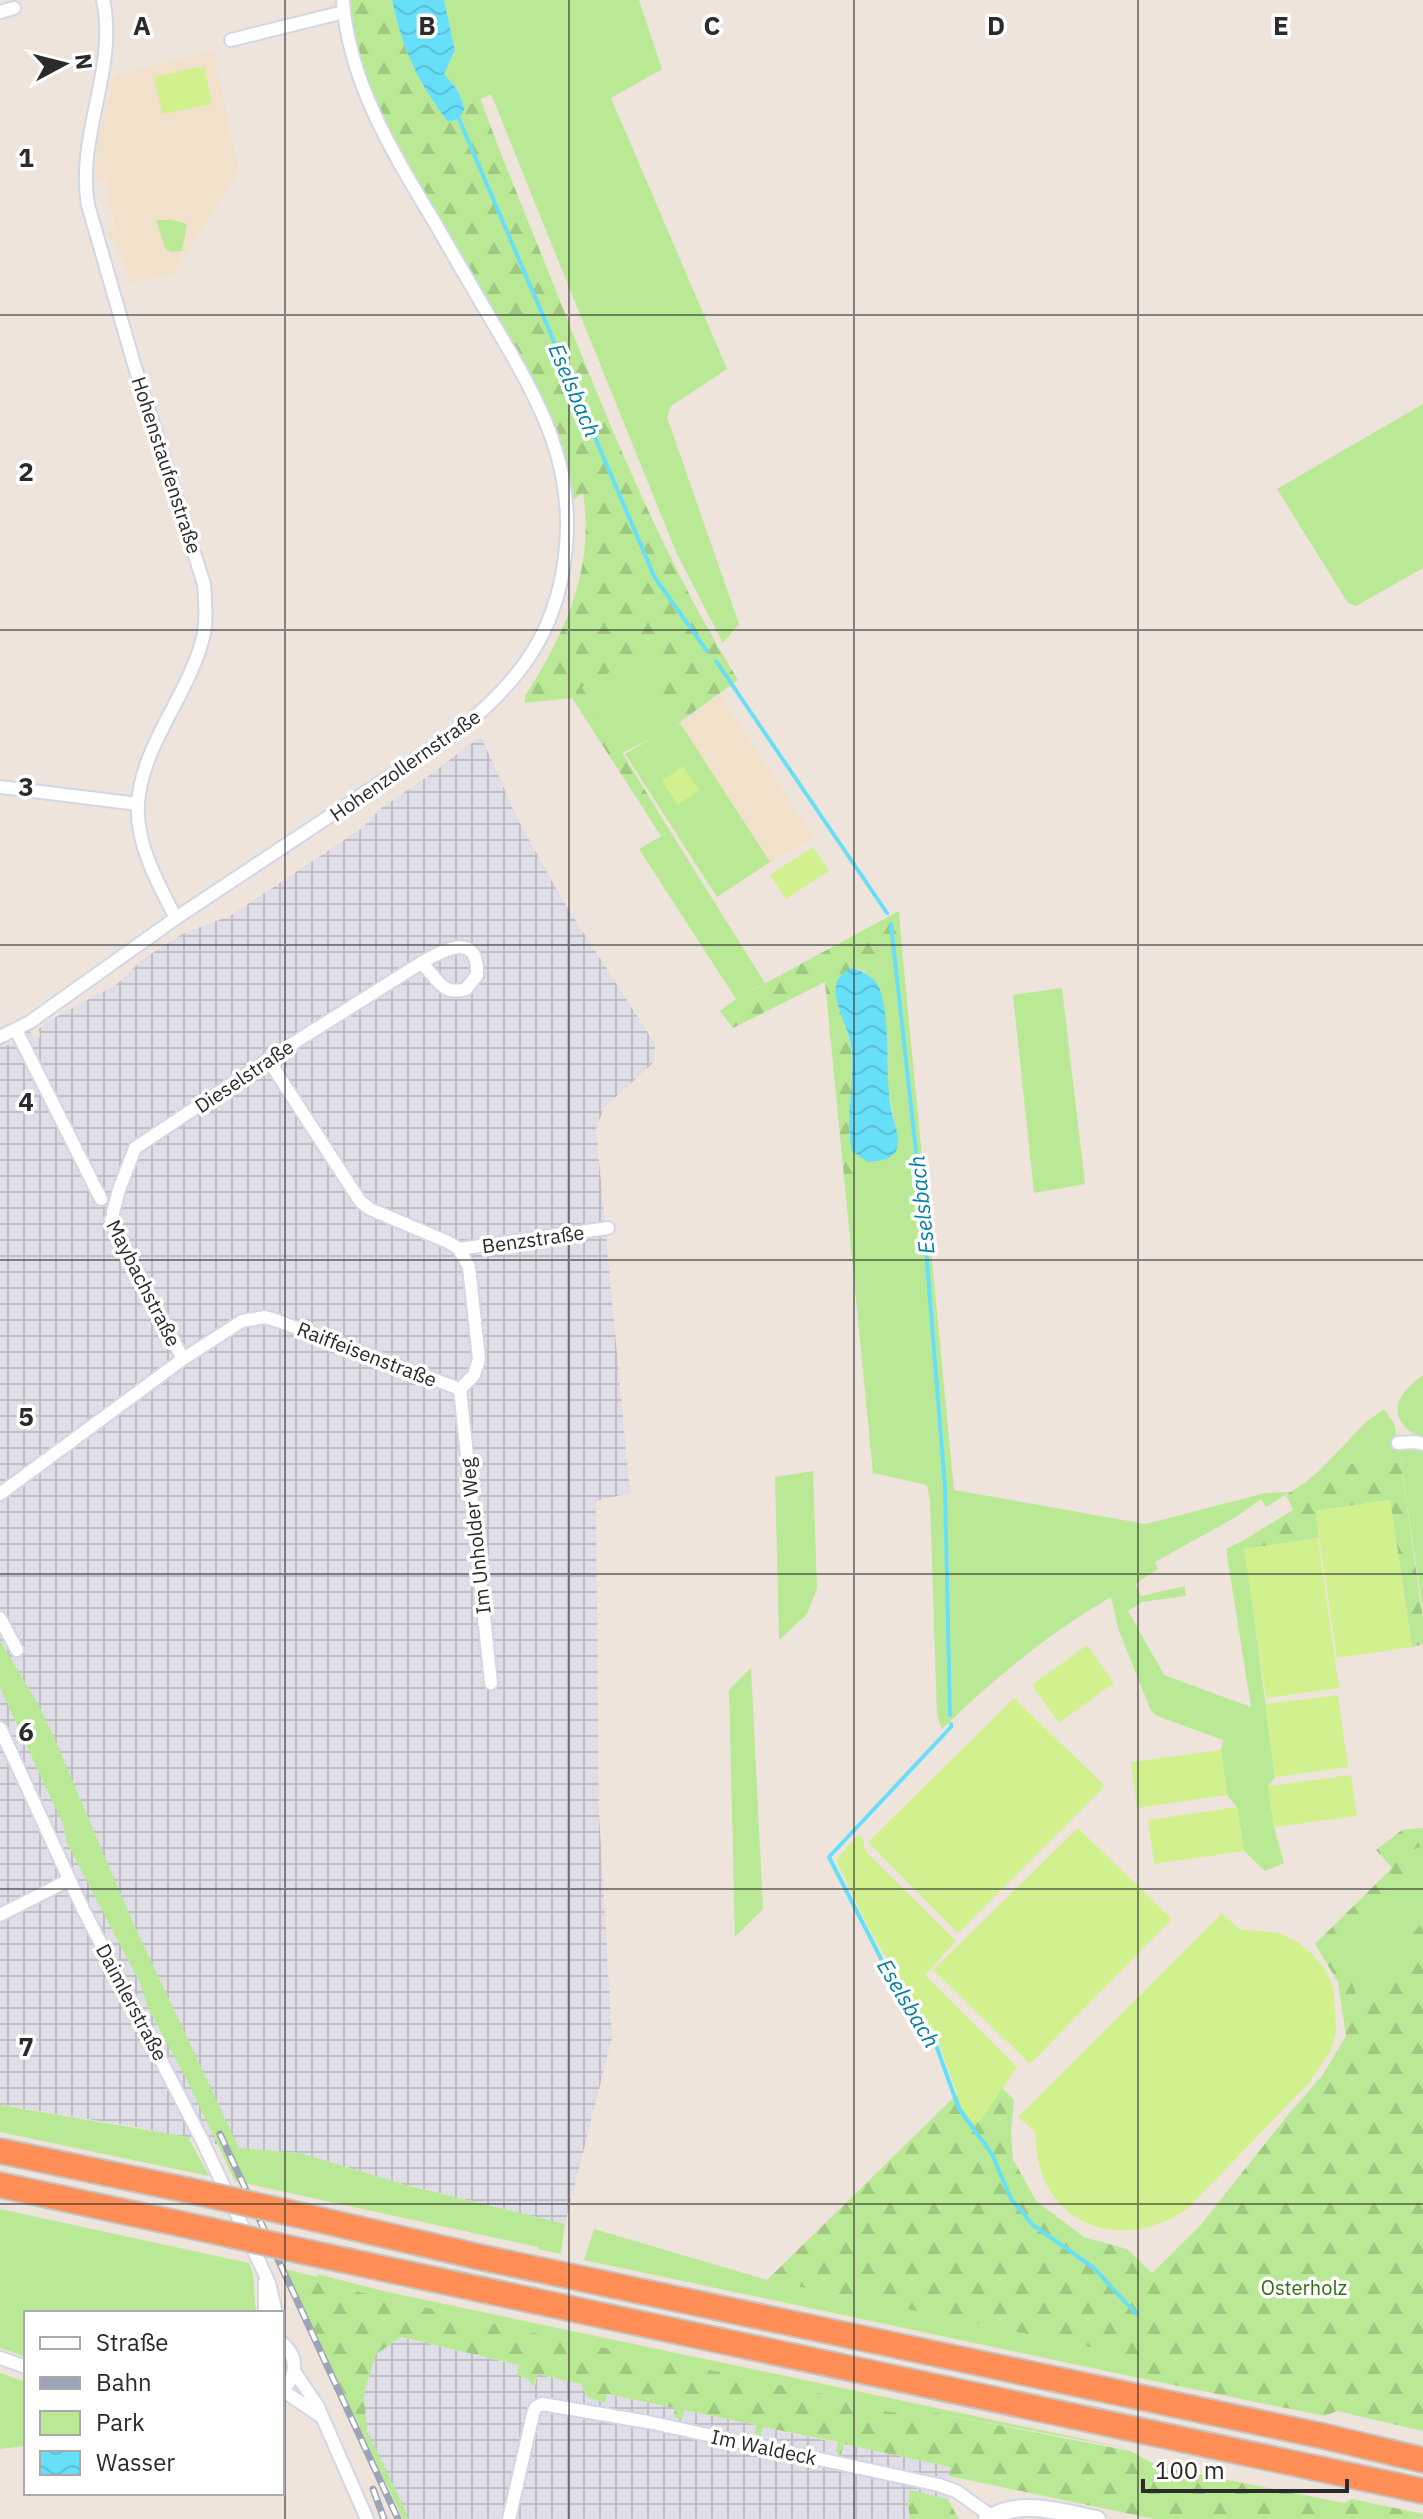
<svg xmlns="http://www.w3.org/2000/svg" width="1423" height="2519" viewBox="0 0 1423 2519" font-family="'IBM Plex Sans',sans-serif">
	<style>
		.industrial { fill: url(#industrial-grid) }
		.education { fill: #f1e0ca }
		.green { fill: #b9e994 }
		.forest { fill: url(#forest-firs) }
		.pitch { fill: #d1f18f }
		.water { fill: url(#water-waves) }
		.lines { fill: none; stroke-linecap: round; stroke-linejoin: round }
		.stream { stroke: #67dff8; stroke-width: 4 }
		.minor-casing { stroke: #d1d7e5; stroke-width: 16 }
		.tertiary-casing { stroke: #d1d7e5; stroke-width: 20 }
		.motorway-casing { stroke: #c4c4c4; stroke-width: 28 }
		.minor { stroke: #fff; stroke-width: 12 }
		.tertiary { stroke: #fff; stroke-width: 16 }
		.motorway { stroke: #ff8f56; stroke-width: 24 }
		.rail-casing { stroke: #9ea4b7; stroke-width: 7 }
		.rail { stroke: #fff; stroke-width: 4; stroke-dasharray: 12; stroke-linecap: butt }
		.motorway-bridge-casing { stroke: #c4c4c4; stroke-width: 28; stroke-linecap: butt }
		.motorway-bridge { stroke: #ff8f56; stroke-width: 24 }
		.grid { fill: none; stroke: #2b2b2b; stroke-width: 2; stroke-opacity: 0.55 }
		.labels { text-anchor: middle; dominant-baseline: central; stroke-width: 7; stroke-linejoin: round; paint-order: stroke }
		.street-label { font-size: 20px; fill: #2b2b2b; stroke: #fff }
		.park-label { font-size: 20px; fill: #306e15; stroke: #fff }
		.water-label { font-size: 22px; font-style: italic; fill: #037ea7; stroke: #fff }
		.grid-label { font-size: 26px; text-anchor: middle; font-weight: bold; fill: #2b2b2b; stroke: #fff; stroke-width: 7; stroke-linejoin: round; paint-order: stroke }
	</style>
	<defs>
		<pattern id="industrial-grid" width="8" height="8" patternUnits="userSpaceOnUse" patternTransform="scale(2)"><rect width="8" height="8" fill="#dfdde6"/><path d="M0 4h8M4 0v8" fill="none" stroke="#c0bec5"/></pattern>
		<pattern id="forest-firs" width="22" height="20" patternUnits="userSpaceOnUse" patternTransform="scale(2)"><rect width="22" height="20" fill="#b9e994"/><path d="M5 1l3.5 6h-7zM16 11l3.5 6h-7z" fill="#9fc880"/></pattern>
		<pattern id="water-waves" width="16" height="10" patternUnits="userSpaceOnUse" patternTransform="scale(2)"><rect width="16" height="10" fill="#67dff8"/><path d="M0 5q4-4 8 0t8 0" fill="none" stroke="#5ac0d5"/></pattern>
	</defs>
	<rect width="100%" height="100%" fill="#eee4dc"/>
	<!-- industrial -->
	<g class="industrial">
		<polygon points="481,736 517,818 562,899 655,1044 653,1063 604,1108 596,1129 630,1493 596,1501 599,1814 612,2038 565,2224 406,2185 300,2153 239,2149 131,2126 0,2105 0,1045 9,1045 22,1038 24,1031 29,1029 34,1039 40,1037 39,1029 45,1023 117,984 143,959 184,933 230,916 361,829 381,808 427,777"/>
		<polygon points="400,2337 519,2365 535,2386 537,2374 581,2384 605,2402 606,2394 676,2408 682,2418 683,2410 757,2425 760,2436 762,2427 838,2443 836,2452 841,2453 843,2444 951,2467 950,2503 956,2519 408,2519 367,2431 364,2393 376,2353"/>
	</g>
	<!-- education -->
	<g class="education">
		<polygon points="213,51 239,171 172,275 131,283 122,256 106,232 117,228 109,206 107,179 95,181 98,142 114,75"/>
		<polygon points="720,695 814,837 770,862 680,723"/>
	</g>
	<!-- green -->
	<g class="green">
		<polygon points="444,0 639,0 662,69 611,98 727,369 671,406 667,417 739,624 723,643 676,552 491,94 465,108 457,89 444,74 455,50"/>
		<polygon points="156,220 172,220 187,224 182,251 171,252 165,248"/>
		<polygon points="1423,404 1423,568 1356,606 1348,603 1277,489"/>
		<polygon points="644,654 664,683 650,699 677,724 680,723 770,862 717,897 625,754 654,737 622,753 582,687"/>
		<polygon points="670,831 765,983 736,999 639,849"/>
		<path d="M903 959 954 1490 1146 1524 1265 1493 1290 1492 1266 1507 1261 1499 1236 1517 1155 1562 1158 1569 1135 1584 1141 1596 1185 1586 1186 1596 1142 1602 1128 1611 1164 1675 1251 1707 1226 1549 1244 1540 1275 1777 1268 1786 1274 1827 1284 1863 1265 1871 1244 1851 1237 1807 1227 1795 1221 1750 1223 1740 1157 1716 1151 1711 1118 1628 1111 1597C1049 1633 993 1679 942 1729L937 1715 930 1501 927 1485 873 1473 844 1177 873 1174 878 1161 887 1159 896 1128 888 1090 887 1046 872 978 863 971Z"/>
		<polygon points="1062,988 1085,1184 1034,1193 1013,995"/>
		<path d="M1423 1375V1440C1386 1420 1392 1397 1423 1375Z"/>
		<polygon points="1384,1409 1394,1423 1398,1443 1423,1444 1423,1611 1400,1457 1322,1468 1366,1422"/>
		<polygon points="813,1471 817,1589 807,1614 779,1640 775,1477"/>
		<polygon points="0,1641 37,1702 53,1735 133,1923 239,2148 300,2153 406,2185 565,2224 561,2254 538,2249 538,2247 235,2181 186,2078 149,2010 140,1983 67,1843 63,1824 0,1688"/>
		<polygon points="751,1668 763,1909 735,1937 729,1690"/>
		<polygon points="1423,1846 1423,1921 1411,1936 1414,1954 1361,2012 1341,1947 1407,1870 1406,1861 1410,1851"/>
		<polygon points="0,2105 188,2137 209,2176 0,2132"/>
		<polygon points="0,2209 249,2263 253,2275 256,2313 26,2313 26,2357 0,2348"/>
		<polygon points="594,2229 767,2280 1118,2353 1144,2379 584,2260"/>
		<polygon points="284,2269 318,2277 318,2274 383,2291 1131,2449 936,2413 920,2416 877,2410 827,2395 535,2333 287,2275"/>
		<polygon points="0,2373 26,2382 26,2446 0,2449"/>
		<polygon points="367,2431 404,2507 408,2519 403,2519 362,2434"/>
	</g>
	<!-- forest -->
	<g class="forest">
		<path d="M343 0H392C402 48 418 83 448 122L459 119 465 108 480 98C504 164 532 230 558 296 610 427 664 560 738 680L677 724 650 699 664 683 644 654 582 687 670 831 661 836 572 698 525 703V696C565 635 595 568 583 493L567 504 554 441 371 103Z"/>
		<polygon points="899,911 903,959 863,971 852,968 837,999 850,1041 853,1061 849,1136 868,1162 878,1161 873,1174 844,1177 825,982 733,1028 720,1011 736,999"/>
		<polygon points="1400,1457 1423,1619 1423,1644 1412,1647 1390,1500 1316,1511 1319,1538 1244,1549 1244,1540 1293,1510 1286,1495 1306,1482 1322,1468"/>
		<polygon points="1423,1828 1423,1846 1410,1851 1406,1861 1407,1870 1341,1947 1361,2011 1414,1954 1411,1936 1423,1921 1423,2431 1337,2411 1325,2416 1144,2379 1118,2353 767,2280 983,2069 1014,2100 1011,2132 1013,2159 1036,2201 1084,2237 1127,2249 1152,2273 1200,2226 1291,2111 1322,2076 1346,2036 1338,1982 1315,1944 1392,1868 1376,1850 1402,1830"/>
		<polygon points="287,2275 535,2333 827,2395 877,2410 920,2416 936,2413 1130,2451 1158,2466 1344,2503 1352,2499 1423,2514 1423,2519 1154,2519 949,2476 950,2467 844,2444 841,2454 836,2452 838,2442 763,2427 760,2436 755,2434 756,2425 684,2410 682,2419 674,2417 675,2408 607,2394 605,2403 587,2397 581,2384 537,2374 534,2387 528,2379 517,2375 519,2365 401,2337 376,2354 364,2393 367,2431 362,2434"/>
		<polygon points="910,2490 947,2499 959,2519 910,2519 908,2504"/>
	</g>
	<!-- pitch -->
	<g class="pitch">
		<polygon points="204,66 212,104 162,114 154,77"/>
		<polygon points="683,766 699,790 678,805 662,781"/>
		<polygon points="813,847 829,871 786,899 770,875"/>
		<polygon points="1390,1500 1412,1647 1337,1658 1315,1511"/>
		<polygon points="1318,1538 1339,1688 1266,1698 1244,1549"/>
		<polygon points="1087,1645 1114,1683 1059,1723 1032,1685"/>
		<polygon points="1338,1695 1348,1767 1275,1777 1265,1704"/>
		<polygon points="1014,1698 1105,1786 958,1933 868,1842"/>
		<polygon points="1221,1750 1227,1795 1137,1808 1131,1762"/>
		<polygon points="1351,1775 1357,1816 1274,1827 1268,1786"/>
		<polygon points="1237,1807 1244,1851 1154,1864 1148,1820"/>
		<polygon points="1078,1828 1172,1919 1030,2064 933,1970"/>
		<polygon points="859,1834 863,1839 865,1851 956,1941 925,1975 1017,2067 980,2121 974,2124 962,2108 939,2044 871,1933 836,1860"/>
		<path d="M1222 1913 1239 1929 1279 1933 1298 1942 1313 1955 1325 1969 1334 1989 1336 2032 1330 2052 1309 2083 1188 2208C1119 2258 1033 2220 1036 2133L1018 2117Z"/>
	</g>
	<!-- water -->
	<g class="water">
		<path d="M392 0H444L455 50 444 74 457 89 465 108 459 119 448 122C418 83 402 48 392 0Z"/>
		<path d="M852 968C864 972 876 977 880 990 892 1027 884 1071 891 1108 893 1121 902 1138 896 1151 890 1161 879 1161 868 1162L852 1151C844 1117 856 1080 851 1045 848 1026 833 1004 836 985 838 976 845 971 852 968Z"/>
	</g>
	<g class="lines">
		<!-- stream -->
		<g class="stream">
			<polyline points="459,119 655,578 707,651"/>
			<polyline points="716,661 887,913"/>
			<polyline points="891,924 924,1224 945,1488"/>
			<polyline points="945,1489 950,1715"/>
			<polyline points="951,1724 951,1727 829,1857 898,1992 911,1999 936,2045 959,2109 992,2154 1011,2199 1033,2225 1094,2268 1136,2314"/>
		</g>
		<defs>
			<g id="minor">
				<path d="M103 0C118 68 76 136 88 205L134 364 204 584C205 601 207 617 204 633 191 693 143 741 138 803 135 842 158 884 176 918"/>
				<polyline points="0,12 14,8"/>
				<polyline points="231,40 344,12"/>
				<polyline points="0,787 138,804"/>
				<polyline points="16,1030 101,1199"/>
				<path d="M0 1037 30 1022 176 918 458 731C518 683 556 634 565 556 576 469 542 406 499 333 478 297 456 260 435 223 394 155 348 81 343 0"/>
				<polyline points="111,1220 183,1359"/>
				<path d="M113 1224V1212L119 1190 135 1148 284 1049 421 963C443 950 479 930 477 975L466 989C442 997 437 977 421 963"/>
				<polyline points="459,1249 608,1228"/>
				<polyline points="460,1389 491,1683"/>
				<polyline points="1398,1443 1415,1442 1423,1444"/>
				<polyline points="0,1494 183,1359 242,1321 265,1317 278,1321 460,1389 474,1375 479,1359 469,1267 459,1249 448,1242 370,1209 360,1201 269,1061"/>
				<polyline points="0,1618 17,1650"/>
				<polyline points="0,1728 83,1909 203,2142 269,2283 276,2313"/>
				<polyline points="0,1915 69,1880"/>
				<polyline points="265,2313 265,2282"/>
				<path d="M282 2343C298 2356 298 2376 282 2390"/>
				<polyline points="0,2358 26,2367"/>
				<polyline points="294,2371 317,2405 367,2519"/>
				<polyline points="282,2390 319,2415"/>
				<polyline points="509,2519 533,2414 536,2407 542,2404 648,2422 939,2485 956,2491 991,2516"/>
			</g>
			<path id="tertiary" d="M987 2519C1022 2498 1059 2512 1097 2519"/>
			<g id="motorway">
				<polyline points="0,2151 187,2190"/>
				<polyline points="0,2185 209,2230"/>
				<polyline points="286,2212 484,2258 1323,2436 1423,2460"/>
				<polyline points="306,2252 1423,2491"/>
			</g>
		</defs>
		<!-- minor casing -->
		<use href="#minor" class="minor-casing"/>
		<!-- tertiary casing -->
		<use href="#tertiary" class="tertiary-casing"/>
		<!-- motorway casing -->
		<use href="#motorway" class="motorway-casing"/>
		<!-- minor -->
		<use href="#minor" class="minor"/>
		<!-- tertiary -->
		<use href="#tertiary" class="tertiary"/>
		<!-- motorway -->
		<use href="#motorway" class="motorway"/>
		<defs>
			<g id="rail">
				<polyline points="220,2134 398,2519"/>
				<polyline points="373,2489 384,2519"/>
			</g>
		</defs>
		<!-- rail casing -->
		<use href="#rail" class="rail-casing"/>
		<!-- rail -->
		<use href="#rail" class="rail"/>
		<defs>
			<g id="motorway-bridge">
				<polyline points="187,2190 286,2212"/>
				<polyline points="209,2230 306,2252"/>
			</g>
		</defs>
		<!-- motorway-bridge casing -->
		<use href="#motorway-bridge" class="motorway-bridge-casing"/>
		<!-- motorway-bridge -->
		<use href="#motorway-bridge" class="motorway-bridge"/>
	</g>
	<!-- grid -->
	<path class="grid" d="M285 0V2519M569 0V2519M854 0V2519M1138 0V2519M0 315H1423M0 630H1423M0 945H1423M0 1260H1423M0 1574H1423M0 1889H1423M0 2204H1423"/>
	<g class="labels">
		<!-- street labels -->
		<g class="street-label">
			<text transform="translate(167 465) rotate(72)">Hohenstaufenstraße</text>
			<text transform="translate(405 765) rotate(-35)">Hohenzollernstraße</text>
			<text transform="translate(244 1076) rotate(-34)">Dieselstraße</text>
			<text transform="translate(533 1239) rotate(-8)">Benzstraße</text>
			<text transform="translate(144 1283) rotate(63)">Maybachstraße</text>
			<text transform="translate(367 1354) rotate(21)">Raiffeisenstraße</text>
			<text transform="translate(475 1536) rotate(-96)">Im Unholder Weg</text>
			<text transform="translate(132 2002) rotate(62)">Daimlerstraße</text>
			<text transform="translate(764 2447) rotate(12)">Im Waldeck</text>
		</g>
		<!-- park labels -->
		<g class="park-label">
			<text x="1304" y="2287">Osterholz</text>
		</g>
		<!-- water labels -->
		<g class="water-label">
			<text transform="translate(575 390) rotate(67)">Eselsbach</text>
			<text transform="translate(921 1205) rotate(-96)">Eselsbach</text>
			<text transform="translate(909 2003) rotate(59)">Eselsbach</text>
		</g>
	</g>
	<g class="grid-label">
		<text x="142" y="35">A</text>
		<text x="427" y="35">B</text>
		<text x="712" y="35">C</text>
		<text x="996" y="35">D</text>
		<text x="1281" y="35">E</text>
		<text x="26" y="167">1</text>
		<text x="26" y="481">2</text>
		<text x="26" y="796">3</text>
		<text x="26" y="1111">4</text>
		<text x="26" y="1426">5</text>
		<text x="26" y="1741">6</text>
		<text x="26" y="2056">7</text>
	</g>
	<!-- legend -->
	<rect x="24" y="2311" width="260" height="184" fill="#ffffff" stroke="#aaaaaa" stroke-width="2"/>
	<rect x="40" y="2337" width="40" height="12" fill="#ffffff" stroke="#aaaaaa" stroke-width="2"/>
	<text x="96" y="2351" font-size="24" fill="#2b2b2b">Straße</text>
	<rect x="40" y="2377" width="40" height="12" fill="#9ea4b7" stroke="#aaaaaa" stroke-width="2"/>
	<text x="96" y="2391" font-size="24" fill="#2b2b2b">Bahn</text>
	<rect x="40" y="2411" width="40" height="24" fill="#b9e994" stroke="#aaaaaa" stroke-width="2"/>
	<text x="96" y="2431" font-size="24" fill="#2b2b2b">Park</text>
	<rect x="40" y="2451" width="40" height="24" fill="url(#water-waves)" stroke="#aaaaaa" stroke-width="2"/>
	<text x="96" y="2471" font-size="24" fill="#2b2b2b">Wasser</text>
	<!-- north arrow -->
	<g transform="translate(64 64) rotate(83)" stroke="#ffffff" stroke-width="6" paint-order="stroke">
	<path d="M0-6L14 30L0 20L-14 30Z" fill="#2b2b2b"/>
	<text y="-12" font-size="22" font-weight="bold" text-anchor="middle" fill="#2b2b2b">N</text>
	</g>
	<!-- scale -->
	<path d="M1143 2479v12h204v-12" fill="none" stroke="#2b2b2b" stroke-width="4"/>
	<text x="1155" y="2479" font-size="24" fill="#2b2b2b" stroke="#ffffff" stroke-width="6" paint-order="stroke">100 m</text>
</svg>
